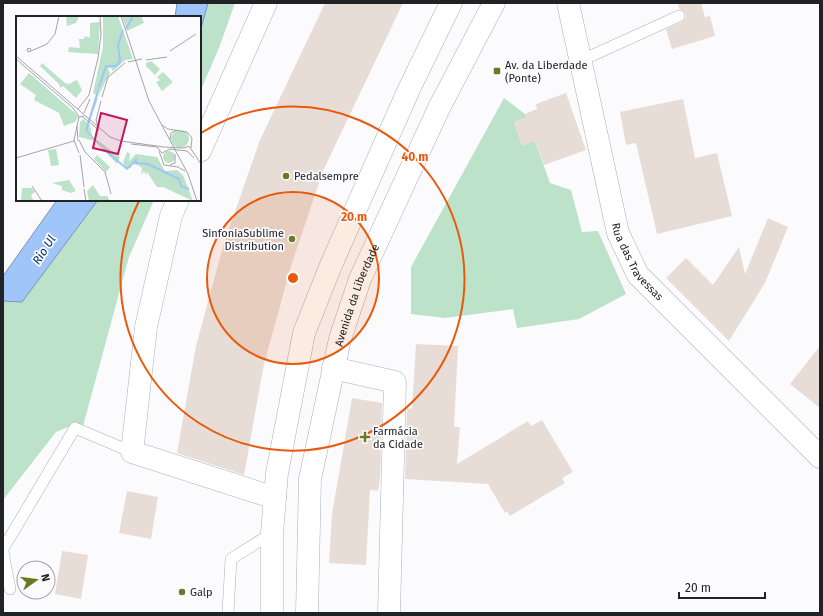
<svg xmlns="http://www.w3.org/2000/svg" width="823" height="616" viewBox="0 0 823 616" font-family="'Fira Sans',sans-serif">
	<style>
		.green { fill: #bce2ca }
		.water { fill: #a0c6f9; stroke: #7a95b9 }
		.building { fill: #e8ddd6 }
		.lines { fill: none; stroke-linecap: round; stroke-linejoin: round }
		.service-casing { stroke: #abafb9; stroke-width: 12 }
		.minor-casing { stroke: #abafb9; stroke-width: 23 }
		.primary-casing { stroke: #abafb9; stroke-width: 23 }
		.service { stroke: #fff; stroke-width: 11 }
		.minor { stroke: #fff; stroke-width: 22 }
		.primary { stroke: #fff; stroke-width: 22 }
		.ring { fill: none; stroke: #e8590c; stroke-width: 2 }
		.poi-dot { fill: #6c7825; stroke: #fbfbfe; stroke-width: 1.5 }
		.labels { text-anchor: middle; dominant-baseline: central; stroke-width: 3.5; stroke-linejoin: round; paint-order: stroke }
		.poi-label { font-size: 11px; fill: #202225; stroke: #fbfbfe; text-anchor: start }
		.street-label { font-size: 11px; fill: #202225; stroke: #fbfbfe }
		.water-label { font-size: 12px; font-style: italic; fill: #00356f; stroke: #fbfbfe }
		.inset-river { fill: none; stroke: #a0c6f9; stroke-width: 2 }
		.inset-road { fill: none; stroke: #a3a4a7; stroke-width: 1 }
		.view { fill: #c2185b; fill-opacity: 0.15; stroke: #c2185b; stroke-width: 2 }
		.inset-edge { fill: none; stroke: #202225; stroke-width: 2 }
		.centre { fill: #e8590c; stroke: #fbfbfe; stroke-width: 2 }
		.ring-label { font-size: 12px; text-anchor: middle; font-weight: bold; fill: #e8590c; stroke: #fbfbfe; stroke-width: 3.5; stroke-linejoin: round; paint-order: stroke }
	</style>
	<rect width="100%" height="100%" fill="#fbfbfe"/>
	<!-- green -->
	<g class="green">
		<polygon points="177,3 235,3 219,48 200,92 200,17 175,17"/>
		<polygon points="504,98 525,114 527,117 514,122 522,145 535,141 550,183 571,190 582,232 598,231 626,294 579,319 517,328 513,309 445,318 411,314 411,267"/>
		<polygon points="57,200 154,200 129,257 83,426 68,427 56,432 3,500 3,276"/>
	</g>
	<!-- water -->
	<g class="water">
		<polygon points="177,3 208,3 200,32 200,17 175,17"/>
		<polygon points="57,200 98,200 22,302 3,301 3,276"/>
	</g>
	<!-- building -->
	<g class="building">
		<polygon points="325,3 403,3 323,171 291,266 264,364 244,475 177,453 196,346 224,243 260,140"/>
		<polygon points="678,3 701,3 705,17 710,16 715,36 672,49 666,29 682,22 686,17 685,13 679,9"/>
		<polygon points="566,93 586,150 544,165 535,141 522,146 514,122 527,117 525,114 537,109 536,104"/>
		<polygon points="683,99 695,158 717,153 732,216 657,234 636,143 626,145 620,112"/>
		<polygon points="768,218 788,227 765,283 729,341 666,278 686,258 713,285 739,247 745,274"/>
		<polygon points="416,344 458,346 454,427 460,427 457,464 528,421 531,426 542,420 573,472 562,478 565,483 510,516 507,511 505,513 488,484 405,479 407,408 412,409"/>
		<polygon points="820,346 820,408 790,384"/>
		<polygon points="352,398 382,403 380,478 378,491 370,490 366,565 329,563 332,514"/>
		<polygon points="127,491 158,497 151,539 119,533"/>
		<polygon points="62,551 88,555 81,599 55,594"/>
	</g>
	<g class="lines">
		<defs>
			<g id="service">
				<polyline points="580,61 679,16"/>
				<polyline points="3,549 75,428 132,452"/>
				<polyline points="3,552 10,589"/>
				<polyline points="228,613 231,559 272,533"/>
			</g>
			<g id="minor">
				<path id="s1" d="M568 3 618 233 638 275 820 457"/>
				<polyline points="200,151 266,3"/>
				<polyline points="178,200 171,216 146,327 132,452 275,498"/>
				<polyline points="333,368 395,382 389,613"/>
			</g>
			<g id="primary">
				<polyline points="272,613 272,533 277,473 304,333 331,265 410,87 451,3"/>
				<path id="s2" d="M307 613 310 479 340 339 360 279 439 108 494 3"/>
			</g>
		</defs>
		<!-- service casing -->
		<use href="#service" class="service-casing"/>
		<!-- minor casing -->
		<use href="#minor" class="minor-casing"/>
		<!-- primary casing -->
		<use href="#primary" class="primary-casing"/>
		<!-- service -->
		<use href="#service" class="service"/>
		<!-- minor -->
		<use href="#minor" class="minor"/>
		<!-- primary -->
		<use href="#primary" class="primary"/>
	</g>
	<!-- distance rings -->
	<circle cx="293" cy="278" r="86" fill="#e8590c" fill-opacity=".12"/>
	<g class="ring">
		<circle cx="293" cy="278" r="86"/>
		<path d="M201 133A172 172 0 1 1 139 201"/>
	</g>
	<!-- markers -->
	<g class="poi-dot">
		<rect x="493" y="67" width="8" height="8" rx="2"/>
		<circle cx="286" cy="176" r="4"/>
		<circle cx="292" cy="239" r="4"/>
		<path d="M363 431h4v4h4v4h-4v4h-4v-4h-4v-4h4z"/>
		<circle cx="182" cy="592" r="4"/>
	</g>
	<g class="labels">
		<!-- poi labels -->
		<g class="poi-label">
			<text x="505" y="65">Av. da Liberdade<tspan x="505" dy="13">(Ponte)</tspan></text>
			<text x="294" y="176">Pedalsempre</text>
			<text x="284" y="233" text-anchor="end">SinfoniaSublime<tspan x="284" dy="13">Distribution</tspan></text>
			<text x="373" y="431">Farmácia<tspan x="373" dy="13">da Cidade</tspan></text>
			<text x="190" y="592">Galp</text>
		</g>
		<!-- street labels -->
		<g class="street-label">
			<text stroke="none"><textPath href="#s1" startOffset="270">Rua das Travessas</textPath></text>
			<text stroke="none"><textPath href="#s2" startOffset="324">Avenida da Liberdade</textPath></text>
		</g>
		<!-- water labels -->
		<g class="water-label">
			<text transform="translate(44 250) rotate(-57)">Rio Ul</text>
		</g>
	</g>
	<!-- overview -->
	<g transform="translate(16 16)">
		<rect width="185" height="185" fill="#fbfbfe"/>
		<path d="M50 0H63L60 7 51 10ZM87 0H102L117 43 109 44 97 55 95 52H92L94 57 82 80 77 77 87 31ZM106 0H125L128 7 111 15ZM84 6 82 38 52 36 53 31 64 32 63 23H68L69 20 74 22V7ZM135 45 144 53 139 59 130 50V47ZM26 47 49 67 53 68 61 64 66 74 60 82 47 70 44 72 43 68 24 50ZM147 56 157 66 146 75 140 66 144 64 141 61ZM13 57 59 97 62 101 59 106 48 110 43 97 18 84 20 79 4 68ZM67 103 74 109 76 120 104 141 101 148 79 125 63 121 64 106ZM155 123a9 9 0 1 1 18 0a9 9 0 1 1-18 0ZM40 133 43 149 35 150 32 134ZM147 141a6 6 0 1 1 12 0a6 6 0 1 1-12 0ZM111 136 114 138 113 145 120 138 141 141 149 155 161 154 167 159 177 185 147 171H141L131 156 130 159 128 155 125 159 126 152 122 149 116 148 115 152H110L107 146ZM81 139 94 151 90 156 78 143ZM53 164 60 175 55 177 46 174V170L36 167ZM77 169 84 180H91L94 185H73L71 175ZM6 172H16L19 176 15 179 18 185 5 184Z" fill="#bce2ca"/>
		<path d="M83 68 81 84 71 114 89 135 69 114Z" fill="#a0c6f9"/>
		<path class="inset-river" d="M110 13 117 0M83 71 90 50H100L104 45 102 29 107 14M88 133 111 153 120 144V147L132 148 163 163 165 170 173 173"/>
		<path class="inset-road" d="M105 0 133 85 172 158 181 185M14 32 15 35 12 36 11 33ZM15 35 31 28 39 18 43 0M154 35 180 18M0 40 94 121 105 125 148 131 168 132 173 130 185 148M0 43 57 92 63 101 68 100M130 44 151 41M112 46 126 43M86 81 92 61 109 47M62 93 73 79 82 42 85 18 84 0M68 97 74 83M63 101 58 124 63 137M67 101 83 114M146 109 152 113 171 116 176 122 175 132M61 110 62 125M82 111 80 104 85 85M63 124 69 136M154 124 155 117 161 114M115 128 141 131 146 137 154 133 171 135 178 142M143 135 148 149 162 151 169 155M69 136 89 156 95 178M64 139 68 171M0 142 58 125M154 149 159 147V138M16 170 26 185M68 173 70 185"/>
		<path class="view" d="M85 97 111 104 102 138 77 132Z"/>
		<rect width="185" height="185" class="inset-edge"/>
	</g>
	<circle cx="293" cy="278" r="6" class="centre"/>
	<g class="ring-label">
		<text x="415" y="161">40 m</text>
		<text x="354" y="221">20 m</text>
	</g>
	<!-- border -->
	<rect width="823" height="616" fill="none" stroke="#202225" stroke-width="8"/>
	<!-- north arrow -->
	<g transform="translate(36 580) rotate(76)"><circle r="19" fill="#fbfbfe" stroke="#a3a4a7"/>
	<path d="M0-3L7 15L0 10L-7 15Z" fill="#6c7825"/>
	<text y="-6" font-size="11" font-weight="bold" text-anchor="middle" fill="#202225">N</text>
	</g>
	<!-- scale -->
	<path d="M679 592v6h86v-6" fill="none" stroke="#202225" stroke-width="2"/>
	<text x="685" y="592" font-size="12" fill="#202225" stroke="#fbfbfe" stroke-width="3" paint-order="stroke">20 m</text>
</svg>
